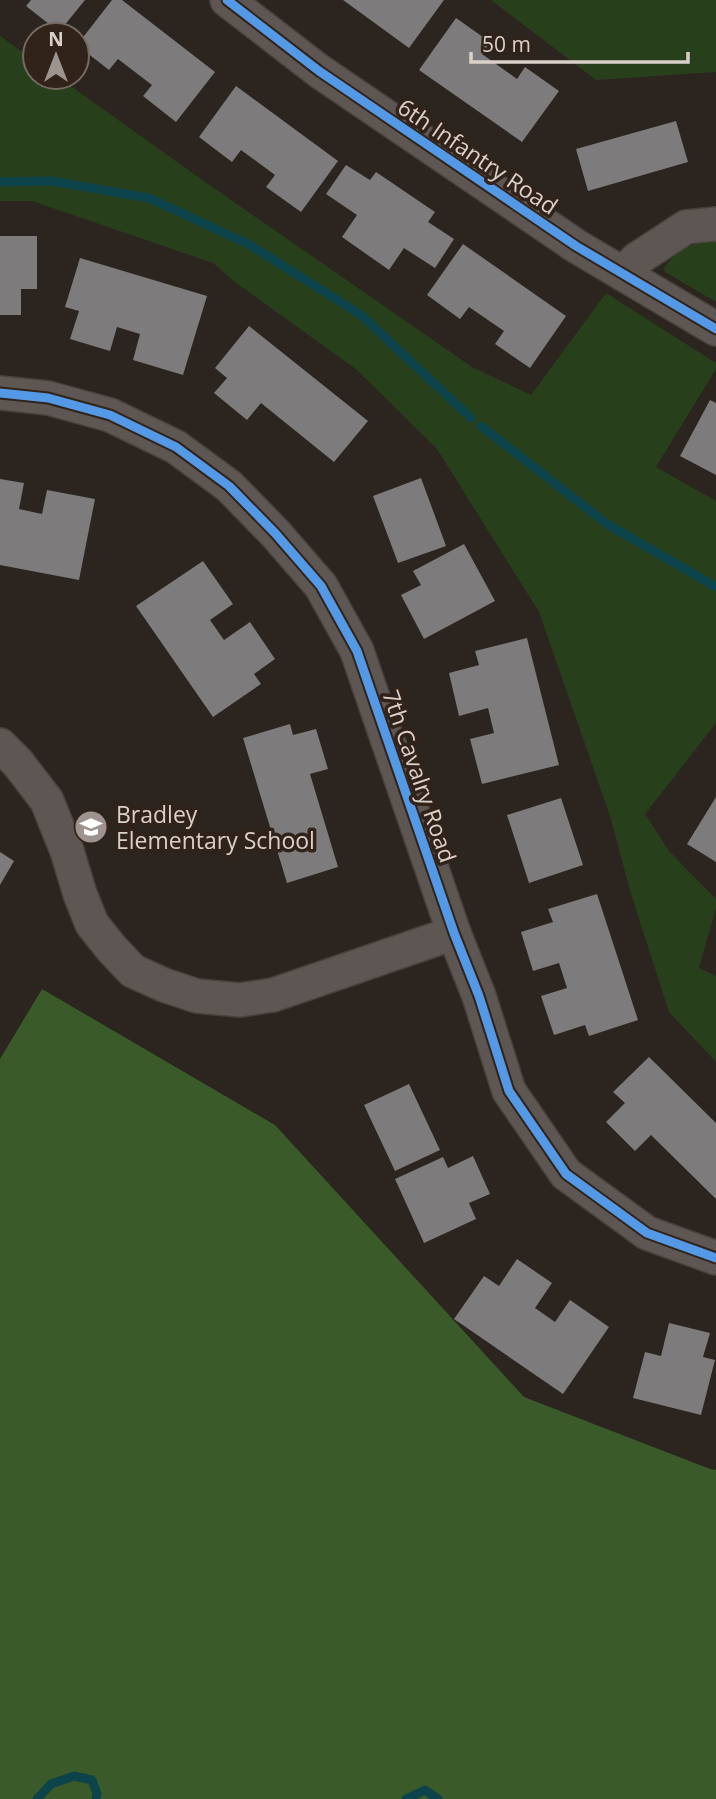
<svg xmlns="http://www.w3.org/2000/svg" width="716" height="1799" viewBox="0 0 716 1799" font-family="'Open Sans',sans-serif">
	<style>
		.green { fill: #283f1c }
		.forest { fill: #3a5b29 }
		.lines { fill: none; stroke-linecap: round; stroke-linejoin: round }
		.stream { stroke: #0d444b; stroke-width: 9 }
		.building { fill: #7e7b7d }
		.minor-casing { stroke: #47413c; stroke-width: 36 }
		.minor { stroke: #5d5652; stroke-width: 33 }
		.cycleway-casing { stroke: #312319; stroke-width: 13 }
		.cycleway { stroke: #5399e6; stroke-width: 9 }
		.labels { text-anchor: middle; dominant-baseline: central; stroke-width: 7; stroke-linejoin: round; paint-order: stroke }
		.street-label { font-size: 23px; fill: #dbd1cb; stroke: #312319 }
		.poi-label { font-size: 23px; fill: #dbd1cb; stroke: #312319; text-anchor: start }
	</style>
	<rect width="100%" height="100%" fill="#2b241f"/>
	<!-- green -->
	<g class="green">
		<polygon points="491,0 716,0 716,72 596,80"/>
		<polygon points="0,36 35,61 35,77 58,77 208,184 472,367 531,395 606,293 716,363 716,369 656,467 716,501 716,723 645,814 669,851 716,899 716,908 699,968 716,976 716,1062 669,1012 631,894 610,816 539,612 437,449 357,370 235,282 213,263 32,201 0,201"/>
		<polygon points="700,242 716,242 716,302 665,272 664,267 680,250"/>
	</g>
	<!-- forest -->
	<polygon class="forest" points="42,989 275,1125 524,1397 710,1469 716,1470 716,1799 0,1799 0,1059"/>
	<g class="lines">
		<!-- stream -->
		<g class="stream">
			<polyline points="0,182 51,181 149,198 250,245 361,315 471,418"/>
			<polyline points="481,426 607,524 716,587"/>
			<polyline points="37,1799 51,1784 74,1776 92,1780 97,1794 96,1799"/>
			<polyline points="406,1799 425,1790 438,1799"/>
		</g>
	</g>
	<!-- building -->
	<g class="building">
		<polygon points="31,0 85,0 59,32 26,6"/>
		<polygon points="112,0 122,0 215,72 176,122 143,96 152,85 118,59 109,70 77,45"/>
		<polygon points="343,0 444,0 409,48"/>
		<polygon points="456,18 490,42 482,54 517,79 525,67 559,91 522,142 419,70"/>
		<polygon points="236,86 338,161 301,212 266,187 275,175 241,150 232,162 199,137"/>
		<polygon points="676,121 688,162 588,191 576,149"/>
		<polygon points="346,165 370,180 376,172 435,212 428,222 454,239 435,268 404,248 389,270 342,237 357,215 326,194"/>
		<polygon points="0,236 37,236 37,289 21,289 21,315 0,315"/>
		<polygon points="463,244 566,316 530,368 495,344 504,331 469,307 460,319 427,295"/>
		<polygon points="80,258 207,296 183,375 133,360 140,334 117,327 110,351 70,339 79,311 65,307"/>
		<polygon points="249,326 368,421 334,462 261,403 247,420 214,393 227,378 215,368"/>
		<polygon points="710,400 716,403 716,475 680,456"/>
		<polygon points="421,478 446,546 398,563 373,496"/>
		<polygon points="0,479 24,483 19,509 42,514 47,490 95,499 79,580 0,565"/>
		<polygon points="464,544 495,601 424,639 401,595 421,585 413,571"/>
		<polygon points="203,561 233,604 210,620 224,640 250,622 275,659 254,674 261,684 213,717 136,606"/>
		<polygon points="527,638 559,765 482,784 470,739 494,733 488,708 459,716 449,673 479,665 475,651"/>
		<polygon points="290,724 293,735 316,729 328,769 310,774 338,867 287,883 243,738"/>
		<polygon points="716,797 716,862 687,844"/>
		<polygon points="561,798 583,865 529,883 507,815"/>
		<polygon points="0,852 14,861 0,885"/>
		<polygon points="597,894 638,1020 589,1036 585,1025 554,1035 541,996 567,988 559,963 533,971 521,932 553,922 548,909"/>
		<polygon points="649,1057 716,1123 716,1199 651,1135 635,1151 606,1122 625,1103 613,1092"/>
		<polygon points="409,1084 440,1150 395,1171 364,1105"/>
		<polygon points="473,1156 490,1194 469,1203 476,1219 424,1243 395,1179 443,1157 448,1168"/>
		<polygon points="517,1259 552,1283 535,1308 555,1322 570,1300 609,1327 563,1394 454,1319 484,1276 499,1286"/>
		<polygon points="669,1323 710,1333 703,1357 715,1360 701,1415 633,1398 645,1352 661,1356"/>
	</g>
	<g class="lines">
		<defs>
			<g id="minor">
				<polyline points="227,0 319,71 576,246 716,329"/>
				<polyline points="623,274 637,259 686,227 716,224"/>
				<polyline points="0,393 48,398 110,415 176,447 229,486 275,533 321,586 357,651 454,933 479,996 509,1091 566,1174 647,1233 716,1258"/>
				<polyline points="0,745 18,763 47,801 67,851 80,894 92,924 112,949 133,971 164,985 197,996 240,1000 273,995 454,933"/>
			</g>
		</defs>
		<!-- minor casing -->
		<use href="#minor" class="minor-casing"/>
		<!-- minor -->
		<use href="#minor" class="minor"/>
		<defs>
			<g id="cycleway">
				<polyline points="227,0 319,71 576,246 716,329"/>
				<polyline points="0,393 48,398 110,415 176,447 229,486 275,533 321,586 357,651 454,933 479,996 509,1091 566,1174 647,1233 716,1258"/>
			</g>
		</defs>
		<!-- cycleway casing -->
		<use href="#cycleway" class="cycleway-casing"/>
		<!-- cycleway -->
		<use href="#cycleway" class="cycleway"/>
	</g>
	<!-- icons -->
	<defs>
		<symbol id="school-disc" viewBox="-11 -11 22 22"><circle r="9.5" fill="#9d948f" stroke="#312319"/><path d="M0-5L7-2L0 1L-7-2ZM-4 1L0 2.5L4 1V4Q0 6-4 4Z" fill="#fff"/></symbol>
	</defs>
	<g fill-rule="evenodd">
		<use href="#school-disc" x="72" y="808" width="38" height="38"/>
	</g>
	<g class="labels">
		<!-- street labels -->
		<g class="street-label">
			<text transform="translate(478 156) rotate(34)">6th Infantry Road</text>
			<text transform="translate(420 776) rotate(71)">7th Cavalry Road</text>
		</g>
		<!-- poi labels -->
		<g class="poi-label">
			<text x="116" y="814">Bradley<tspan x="116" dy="26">Elementary School</tspan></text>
		</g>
	</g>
	<!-- north arrow -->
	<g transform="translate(56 56)"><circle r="33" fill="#312319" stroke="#756960" stroke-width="2"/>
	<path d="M0-5L12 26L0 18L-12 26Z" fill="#9d948f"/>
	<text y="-10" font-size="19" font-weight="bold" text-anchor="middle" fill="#dbd1cb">N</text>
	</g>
	<!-- scale -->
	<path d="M471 52v10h217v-10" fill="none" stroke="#dbd1cb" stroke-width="3.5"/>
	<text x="482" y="52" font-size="21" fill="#dbd1cb" stroke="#312319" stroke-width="5" paint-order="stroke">50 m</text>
</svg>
